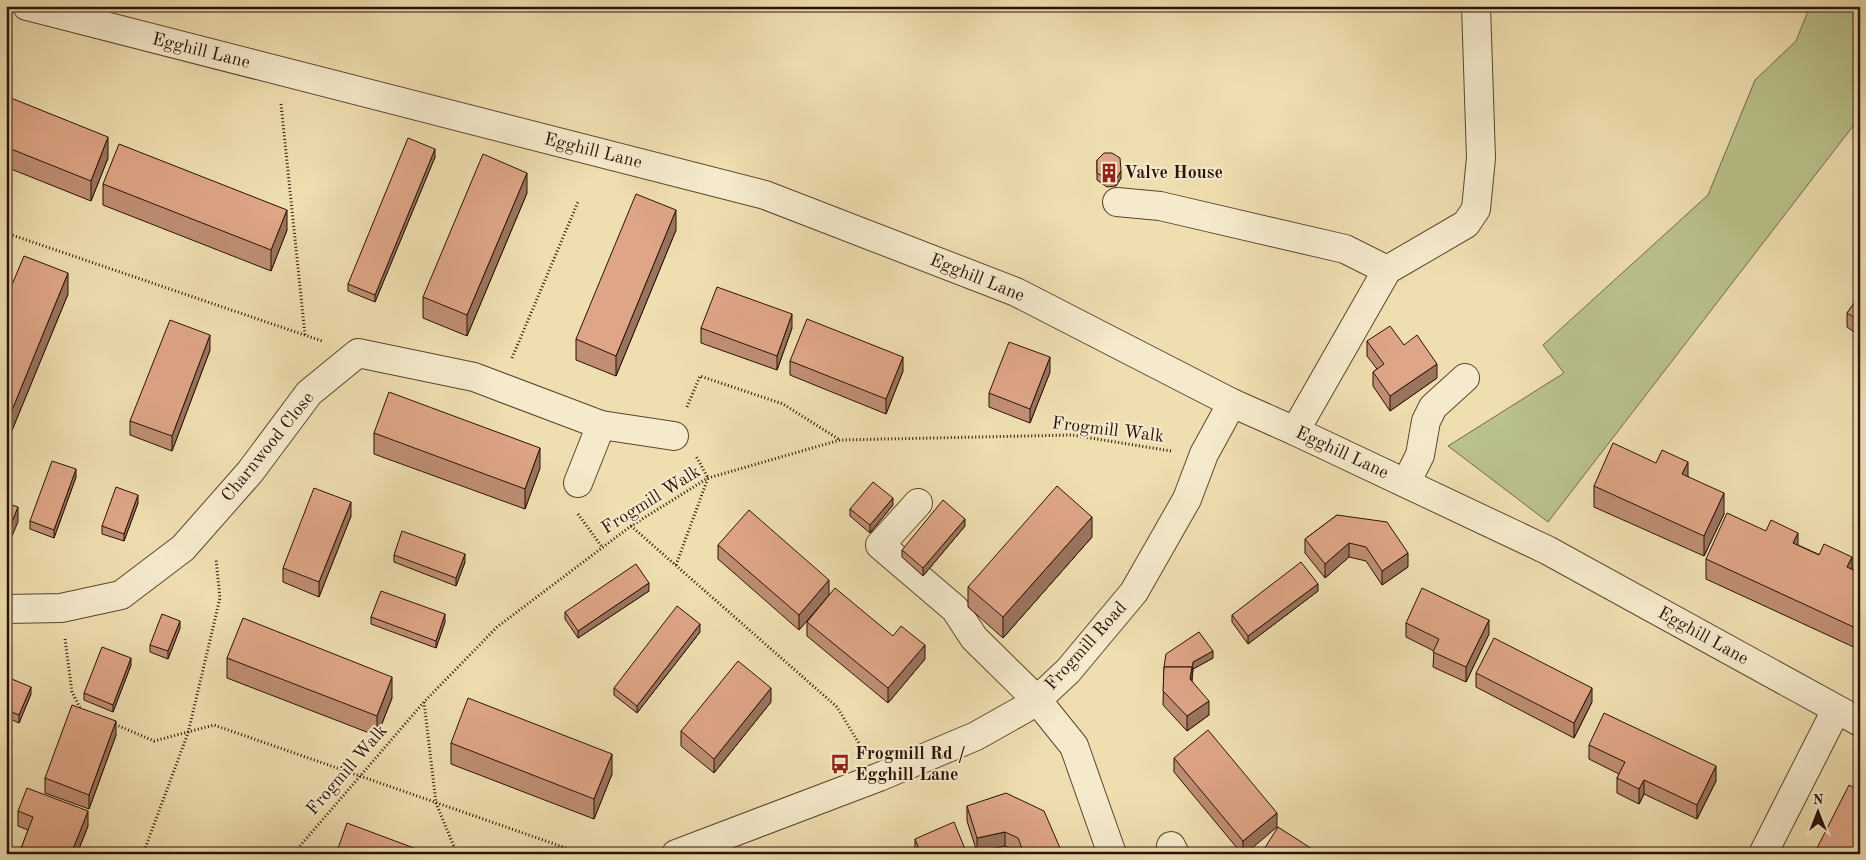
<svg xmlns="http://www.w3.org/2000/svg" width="1866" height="860" viewBox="0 0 1866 860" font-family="'Old Standard TT',serif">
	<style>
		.green { fill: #bac18b; stroke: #726a4a }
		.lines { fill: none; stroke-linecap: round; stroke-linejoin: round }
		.minor-casing { stroke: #5c4532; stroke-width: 30 }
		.path { stroke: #2b1208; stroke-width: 3; stroke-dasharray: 1 2.5; stroke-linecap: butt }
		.minor { stroke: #f5eacc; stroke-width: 28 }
		.wall { fill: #bf8e73; stroke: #2b1208 }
		.shaded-wall { fill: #9b745e; stroke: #2b1208 }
		.building { fill: #dea586; stroke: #2b1208 }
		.labels { text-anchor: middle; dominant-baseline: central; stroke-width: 4; stroke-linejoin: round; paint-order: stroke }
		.street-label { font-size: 18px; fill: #2b1208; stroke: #f5eacc }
		.poi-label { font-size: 18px; font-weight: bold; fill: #2b1208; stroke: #f5eacc; text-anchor: start }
	</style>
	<rect width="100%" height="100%" fill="#efdeb0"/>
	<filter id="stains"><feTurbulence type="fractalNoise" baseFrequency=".004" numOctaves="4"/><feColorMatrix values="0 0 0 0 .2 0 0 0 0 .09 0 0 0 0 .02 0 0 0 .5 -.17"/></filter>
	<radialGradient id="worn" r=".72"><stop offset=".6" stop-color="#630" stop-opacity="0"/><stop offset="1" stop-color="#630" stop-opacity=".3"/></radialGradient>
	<!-- green -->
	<polygon class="green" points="1810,6 1860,6 1860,117 1548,522 1448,446 1564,373 1543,345 1708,195 1755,80 1796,41"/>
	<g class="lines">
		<defs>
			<g id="minor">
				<polyline points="27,6 765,195 1016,292 1232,403 1295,431 1547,550 1860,722"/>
				<polyline points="1117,202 1160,206 1345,249 1387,270"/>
				<polyline points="1295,431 1387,270 1466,224 1476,209 1481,158 1476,6"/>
				<polyline points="578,483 601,425 674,436"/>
				<polyline points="1406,483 1420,455 1426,421 1433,407 1465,378"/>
				<polyline points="918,503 880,545 955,609 974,638 1037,700 1074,746 1112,854"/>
				<polyline points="6,609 61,608 121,595 183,548 250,472 309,393 358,353 474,377 601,425"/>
				<polyline points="1171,846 1175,854"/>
				<polyline points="676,854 879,777 976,736 1024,709 1037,700 1068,671 1134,592 1187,499 1204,454 1232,403"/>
				<polyline points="1763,854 1836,710"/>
			</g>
		</defs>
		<!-- minor casing -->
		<use href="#minor" class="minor-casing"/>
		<!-- path -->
		<g class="path">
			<polyline points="281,104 305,335"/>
			<polyline points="6,233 322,341"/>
			<polyline points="512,358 578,202"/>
			<polyline points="687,407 700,376 783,404 840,440"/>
			<polyline points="578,514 602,547"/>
			<polyline points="631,526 837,707 863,750"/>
			<polyline points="676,565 708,478 696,456"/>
			<polyline points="65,639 72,692 81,710"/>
			<polyline points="424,702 436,803 457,854"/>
			<polyline points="112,723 154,741 214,725 566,848 572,854"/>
			<polyline points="143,854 188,733 220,598 216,559"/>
			<polyline points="293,854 424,702 497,627 631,526 708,478 840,440 1072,435 1171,451"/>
		</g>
		<!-- minor -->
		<use href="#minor" class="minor"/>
	</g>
	<!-- wall -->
	<g class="wall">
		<polygon points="6,96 108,158 91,201 6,167"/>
		<polygon points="435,157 375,302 348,291 348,284"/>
		<polygon points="1097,160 1121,178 1116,186 1107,187 1097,180"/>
		<polygon points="103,184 287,230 271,271 103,205"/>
		<polygon points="527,193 467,336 423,318 423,297"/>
		<polygon points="676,230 616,376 576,360 576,339"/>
		<polygon points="68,294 8,440 6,440 6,299"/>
		<polygon points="1860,295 1860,336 1847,327 1847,313"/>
		<polygon points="701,328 792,328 777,370 701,343"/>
		<polygon points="1367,341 1404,345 1437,378 1390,411 1373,386 1373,372 1377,369 1367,356"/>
		<polygon points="210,350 172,451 130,435 130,421"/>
		<polygon points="1860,359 1860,386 1857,384 1857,364"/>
		<polygon points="790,361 903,371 886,414 790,375"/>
		<polygon points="1050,372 1030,423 989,407 989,393"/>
		<polygon points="374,433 540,468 525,509 374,454"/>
		<polygon points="1656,463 1688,476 1724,514 1704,556 1594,507 1594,486"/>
		<polygon points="76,477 54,538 30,529 30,521"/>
		<polygon points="138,503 124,541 102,534 102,526"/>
		<polygon points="893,505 870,533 850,516 850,509"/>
		<polygon points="1337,515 1408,567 1382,585 1366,561 1349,557 1325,578 1305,553 1305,539"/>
		<polygon points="351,516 319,597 283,582 283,568"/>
		<polygon points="965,526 923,576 902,557 902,550"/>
		<polygon points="1092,537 1003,638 968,607 968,587"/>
		<polygon points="718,545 829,595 799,630 718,559"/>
		<polygon points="1798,545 1860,573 1860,650 1706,579 1706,559"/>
		<polygon points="394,555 465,562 456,586 394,562"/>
		<polygon points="649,591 578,638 565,619 565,612"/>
		<polygon points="1318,591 1248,644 1232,622 1232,615"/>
		<polygon points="371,617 445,622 436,648 371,624"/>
		<polygon points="807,622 893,636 925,659 888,703 807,636"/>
		<polygon points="1406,623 1489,634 1466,682 1433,667 1434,651 1406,637"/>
		<polygon points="180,628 168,659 150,652 150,645"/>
		<polygon points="700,632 637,713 614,695 614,688"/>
		<polygon points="227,658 392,698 377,736 227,678"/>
		<polygon points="1213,658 1193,669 1192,681 1209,715 1187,731 1163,705 1164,667"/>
		<polygon points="131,665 113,712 84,700 84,693"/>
		<polygon points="1476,673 1592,702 1574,738 1476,687"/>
		<polygon points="6,680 31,694 19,723 6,717"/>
		<polygon points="771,702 714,773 681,746 681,731"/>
		<polygon points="116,735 89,809 45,793 45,778"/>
		<polygon points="451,743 612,774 594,819 451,764"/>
		<polygon points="1589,745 1716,781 1697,819 1644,794 1639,804 1617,793 1617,778 1619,774 1589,759"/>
		<polygon points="1174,758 1277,813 1245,854 1242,854 1174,772"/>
		<polygon points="1860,791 1860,854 1814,854"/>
		<polygon points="967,806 1060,854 1019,854 1018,852 1005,846 977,852 967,821"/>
		<polygon points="18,811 88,826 77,854 19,854 28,830 18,826"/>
		<polygon points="915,839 967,854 915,854"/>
	</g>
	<!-- shaded-wall -->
	<g class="shaded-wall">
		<polygon points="108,137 108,158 91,201 91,181"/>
		<polygon points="435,149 435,157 375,302 375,295"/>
		<polygon points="1121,171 1121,178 1116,186 1116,179"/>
		<polygon points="527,173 527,193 467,336 467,315"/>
		<polygon points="287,210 287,230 271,271 271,250"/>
		<polygon points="676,210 676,230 616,376 616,356"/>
		<polygon points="68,273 68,294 8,440 8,420"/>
		<polygon points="792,314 792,328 777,370 777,356"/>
		<polygon points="210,335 210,350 172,451 172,436"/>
		<polygon points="903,357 903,371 886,414 886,399"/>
		<polygon points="1050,357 1050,372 1030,423 1030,409"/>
		<polygon points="1437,364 1437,378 1390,411 1390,396"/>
		<polygon points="540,448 540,468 525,509 525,489"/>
		<polygon points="1688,462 1688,483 1682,474"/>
		<polygon points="76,469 76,477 54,538 54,530"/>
		<polygon points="1724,493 1724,514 1704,556 1704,536"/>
		<polygon points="138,495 138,503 124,541 124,534"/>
		<polygon points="893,498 893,505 870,533 870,525"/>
		<polygon points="351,502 351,516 319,597 319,582"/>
		<polygon points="18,507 18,522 6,550 6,536"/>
		<polygon points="1092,517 1092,537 1003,638 1003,617"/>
		<polygon points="965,519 965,526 923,576 923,568"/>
		<polygon points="1798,533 1798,553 1793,543"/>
		<polygon points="1349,543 1349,557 1325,578 1325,564"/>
		<polygon points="1408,553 1408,567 1382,585 1382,571"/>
		<polygon points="465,554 465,562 456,586 456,578"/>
		<polygon points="1852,557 1852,577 1847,567"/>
		<polygon points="829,580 829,595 799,630 799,615"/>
		<polygon points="649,583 649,591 578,638 578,631"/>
		<polygon points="1318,584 1318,591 1248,644 1248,636"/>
		<polygon points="445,614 445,622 436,648 436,641"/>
		<polygon points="1489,620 1489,634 1466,682 1466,667"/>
		<polygon points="180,621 180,628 168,659 168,651"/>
		<polygon points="700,624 700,632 637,713 637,706"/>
		<polygon points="925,645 925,659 888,703 888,688"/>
		<polygon points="1213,651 1213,658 1193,669 1190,694 1190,679 1193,662"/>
		<polygon points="131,658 131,665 113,712 113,705"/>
		<polygon points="392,677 392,698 377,736 377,716"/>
		<polygon points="31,687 31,694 19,723 19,715"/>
		<polygon points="771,688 771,702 714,773 714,759"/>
		<polygon points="1592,688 1592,702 1574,738 1574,723"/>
		<polygon points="1209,701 1209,715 1187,731 1187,716"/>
		<polygon points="116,721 116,735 89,809 89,795"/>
		<polygon points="612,754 612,774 594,819 594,799"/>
		<polygon points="1716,766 1716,781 1697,819 1697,805"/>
		<polygon points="1644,780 1644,794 1639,804 1639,789"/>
		<polygon points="88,811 88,826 77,854 71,854"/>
		<polygon points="1277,813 1277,827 1245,854 1243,854 1243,841"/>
		<polygon points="1005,832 1005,846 977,852 977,838"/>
		<polygon points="1859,842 1859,854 1853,854"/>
		<polygon points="1060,848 1060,854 1040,854"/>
	</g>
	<!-- building -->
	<g class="building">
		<polygon points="6,96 108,137 91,181 6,147"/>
		<polygon points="408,138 435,149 375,295 348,284"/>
		<polygon points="119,144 287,210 271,250 103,184"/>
		<polygon points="1104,153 1112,153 1120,158 1121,171 1116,179 1107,179 1097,173 1097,160"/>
		<polygon points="483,154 527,173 467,315 423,297"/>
		<polygon points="636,194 676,210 616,356 576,339"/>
		<polygon points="24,256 68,273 8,420 6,419 6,299"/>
		<polygon points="717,287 792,314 777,356 701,328"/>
		<polygon points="1860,295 1860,321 1847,313"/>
		<polygon points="807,319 903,357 886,399 790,361"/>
		<polygon points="170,320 210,335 172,436 130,421"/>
		<polygon points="1390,326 1404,345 1417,335 1437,364 1390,396 1373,372 1384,364 1367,341"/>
		<polygon points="1009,342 1050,357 1030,409 989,393"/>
		<polygon points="1860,359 1860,366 1857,364"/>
		<polygon points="389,392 540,448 525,489 374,433"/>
		<polygon points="1613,443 1656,463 1662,450 1688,462 1682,474 1724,493 1704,536 1594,486"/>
		<polygon points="52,461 76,469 54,530 30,521"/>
		<polygon points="873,482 893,498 870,525 850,509"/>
		<polygon points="1057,486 1092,517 1003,617 968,587"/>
		<polygon points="116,487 138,495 124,534 102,526"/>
		<polygon points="314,488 351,502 319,582 283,568"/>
		<polygon points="943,500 965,519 923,568 902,550"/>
		<polygon points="6,503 18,507 6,536"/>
		<polygon points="749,510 829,580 799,615 718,545"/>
		<polygon points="1727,513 1766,531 1771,520 1798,533 1793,543 1819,555 1824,544 1852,557 1847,567 1860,573 1860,630 1706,559"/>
		<polygon points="1337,515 1387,522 1408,553 1382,571 1366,547 1349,543 1325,564 1305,539"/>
		<polygon points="402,531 465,554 456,578 394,555"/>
		<polygon points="1301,562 1318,584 1248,636 1232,615"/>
		<polygon points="636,564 649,583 578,631 565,612"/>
		<polygon points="835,588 893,636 901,626 925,645 888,688 807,622"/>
		<polygon points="1422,588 1489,620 1466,667 1433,652 1439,639 1406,623"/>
		<polygon points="381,591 445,614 436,641 371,617"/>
		<polygon points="677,606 700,624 637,706 614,688"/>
		<polygon points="162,614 180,621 168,651 150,645"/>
		<polygon points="243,618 392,677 377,716 227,658"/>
		<polygon points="1199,632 1213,651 1193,662 1192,674 1192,667 1164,667 1166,654"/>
		<polygon points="1494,638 1592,688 1574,723 1476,673"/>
		<polygon points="102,647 131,658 113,705 84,693"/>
		<polygon points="738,661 771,688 714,759 681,731"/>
		<polygon points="1164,667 1192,667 1190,679 1209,701 1187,716 1163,691"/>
		<polygon points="7,677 31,687 19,715 6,710 6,680"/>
		<polygon points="468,698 612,754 594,799 451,743"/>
		<polygon points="72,705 116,721 89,795 45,778"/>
		<polygon points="1604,713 1716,766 1697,805 1644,780 1639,789 1617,778 1625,762 1589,745"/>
		<polygon points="1208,730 1277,813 1243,841 1174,758"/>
		<polygon points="1849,785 1860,791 1860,843 1859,842 1853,854 1814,854"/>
		<polygon points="27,788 88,811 71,854 19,854 33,817 18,811"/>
		<polygon points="1006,793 1044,811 1060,848 1040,854 1024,854 1018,838 1005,832 977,838 967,806"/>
		<polygon points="954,822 967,854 921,854 915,839"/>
		<polygon points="347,823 422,851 421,854 336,854"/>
		<polygon points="1278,827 1320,854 1261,854"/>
	</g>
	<!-- icons -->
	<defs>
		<symbol id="building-bare" viewBox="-9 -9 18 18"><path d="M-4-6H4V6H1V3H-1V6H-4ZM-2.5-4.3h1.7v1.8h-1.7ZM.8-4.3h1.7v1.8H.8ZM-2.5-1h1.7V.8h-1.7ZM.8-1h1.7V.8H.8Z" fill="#8f2418" stroke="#f5eacc" stroke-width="2.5" paint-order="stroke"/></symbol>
		<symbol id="bus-bare" viewBox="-9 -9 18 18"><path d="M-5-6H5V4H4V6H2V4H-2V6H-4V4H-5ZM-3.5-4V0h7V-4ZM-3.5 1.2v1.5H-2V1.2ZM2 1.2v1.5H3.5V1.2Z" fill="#8f2418" stroke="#f5eacc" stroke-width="2.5" paint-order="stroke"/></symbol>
	</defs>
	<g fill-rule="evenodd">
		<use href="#building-bare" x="1095" y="159" width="28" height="28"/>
		<use href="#bus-bare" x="826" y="750" width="28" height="28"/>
	</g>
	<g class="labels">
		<!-- street labels -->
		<g class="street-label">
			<text transform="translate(201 51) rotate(14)">Egghill Lane</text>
			<text transform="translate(593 151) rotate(14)">Egghill Lane</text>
			<text transform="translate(977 278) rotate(22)">Egghill Lane</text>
			<text transform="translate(1108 430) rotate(7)">Frogmill Walk</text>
			<text transform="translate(268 447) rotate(-51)">Charnwood Close</text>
			<text transform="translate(1342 453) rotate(25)">Egghill Lane</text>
			<text transform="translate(651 500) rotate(-32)">Frogmill Walk</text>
			<text transform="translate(1703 636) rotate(29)">Egghill Lane</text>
			<text transform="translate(1086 646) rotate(-48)">Frogmill Road</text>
			<text transform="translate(347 770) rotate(-49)">Frogmill Walk</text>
		</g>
		<!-- poi labels -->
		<g class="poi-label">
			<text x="1124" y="173">Valve House</text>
			<text x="855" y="754">Frogmill Rd /<tspan x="855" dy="21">Egghill Lane</tspan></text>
		</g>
	</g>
	<!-- margin -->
	<rect width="1866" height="860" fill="none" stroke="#efdeb0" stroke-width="25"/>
	<rect x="8" y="8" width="1851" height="845" fill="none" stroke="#2b1208" stroke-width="2.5"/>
	<rect x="12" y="12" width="1841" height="835" fill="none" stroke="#2b1208"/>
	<!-- north arrow -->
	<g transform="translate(1818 812)" stroke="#f5eacc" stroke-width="4" paint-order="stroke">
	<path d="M0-4L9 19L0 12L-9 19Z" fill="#2b1208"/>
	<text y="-8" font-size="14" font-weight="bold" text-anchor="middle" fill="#2b1208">N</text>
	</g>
	<rect width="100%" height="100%" filter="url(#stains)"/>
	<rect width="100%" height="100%" fill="url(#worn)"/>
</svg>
